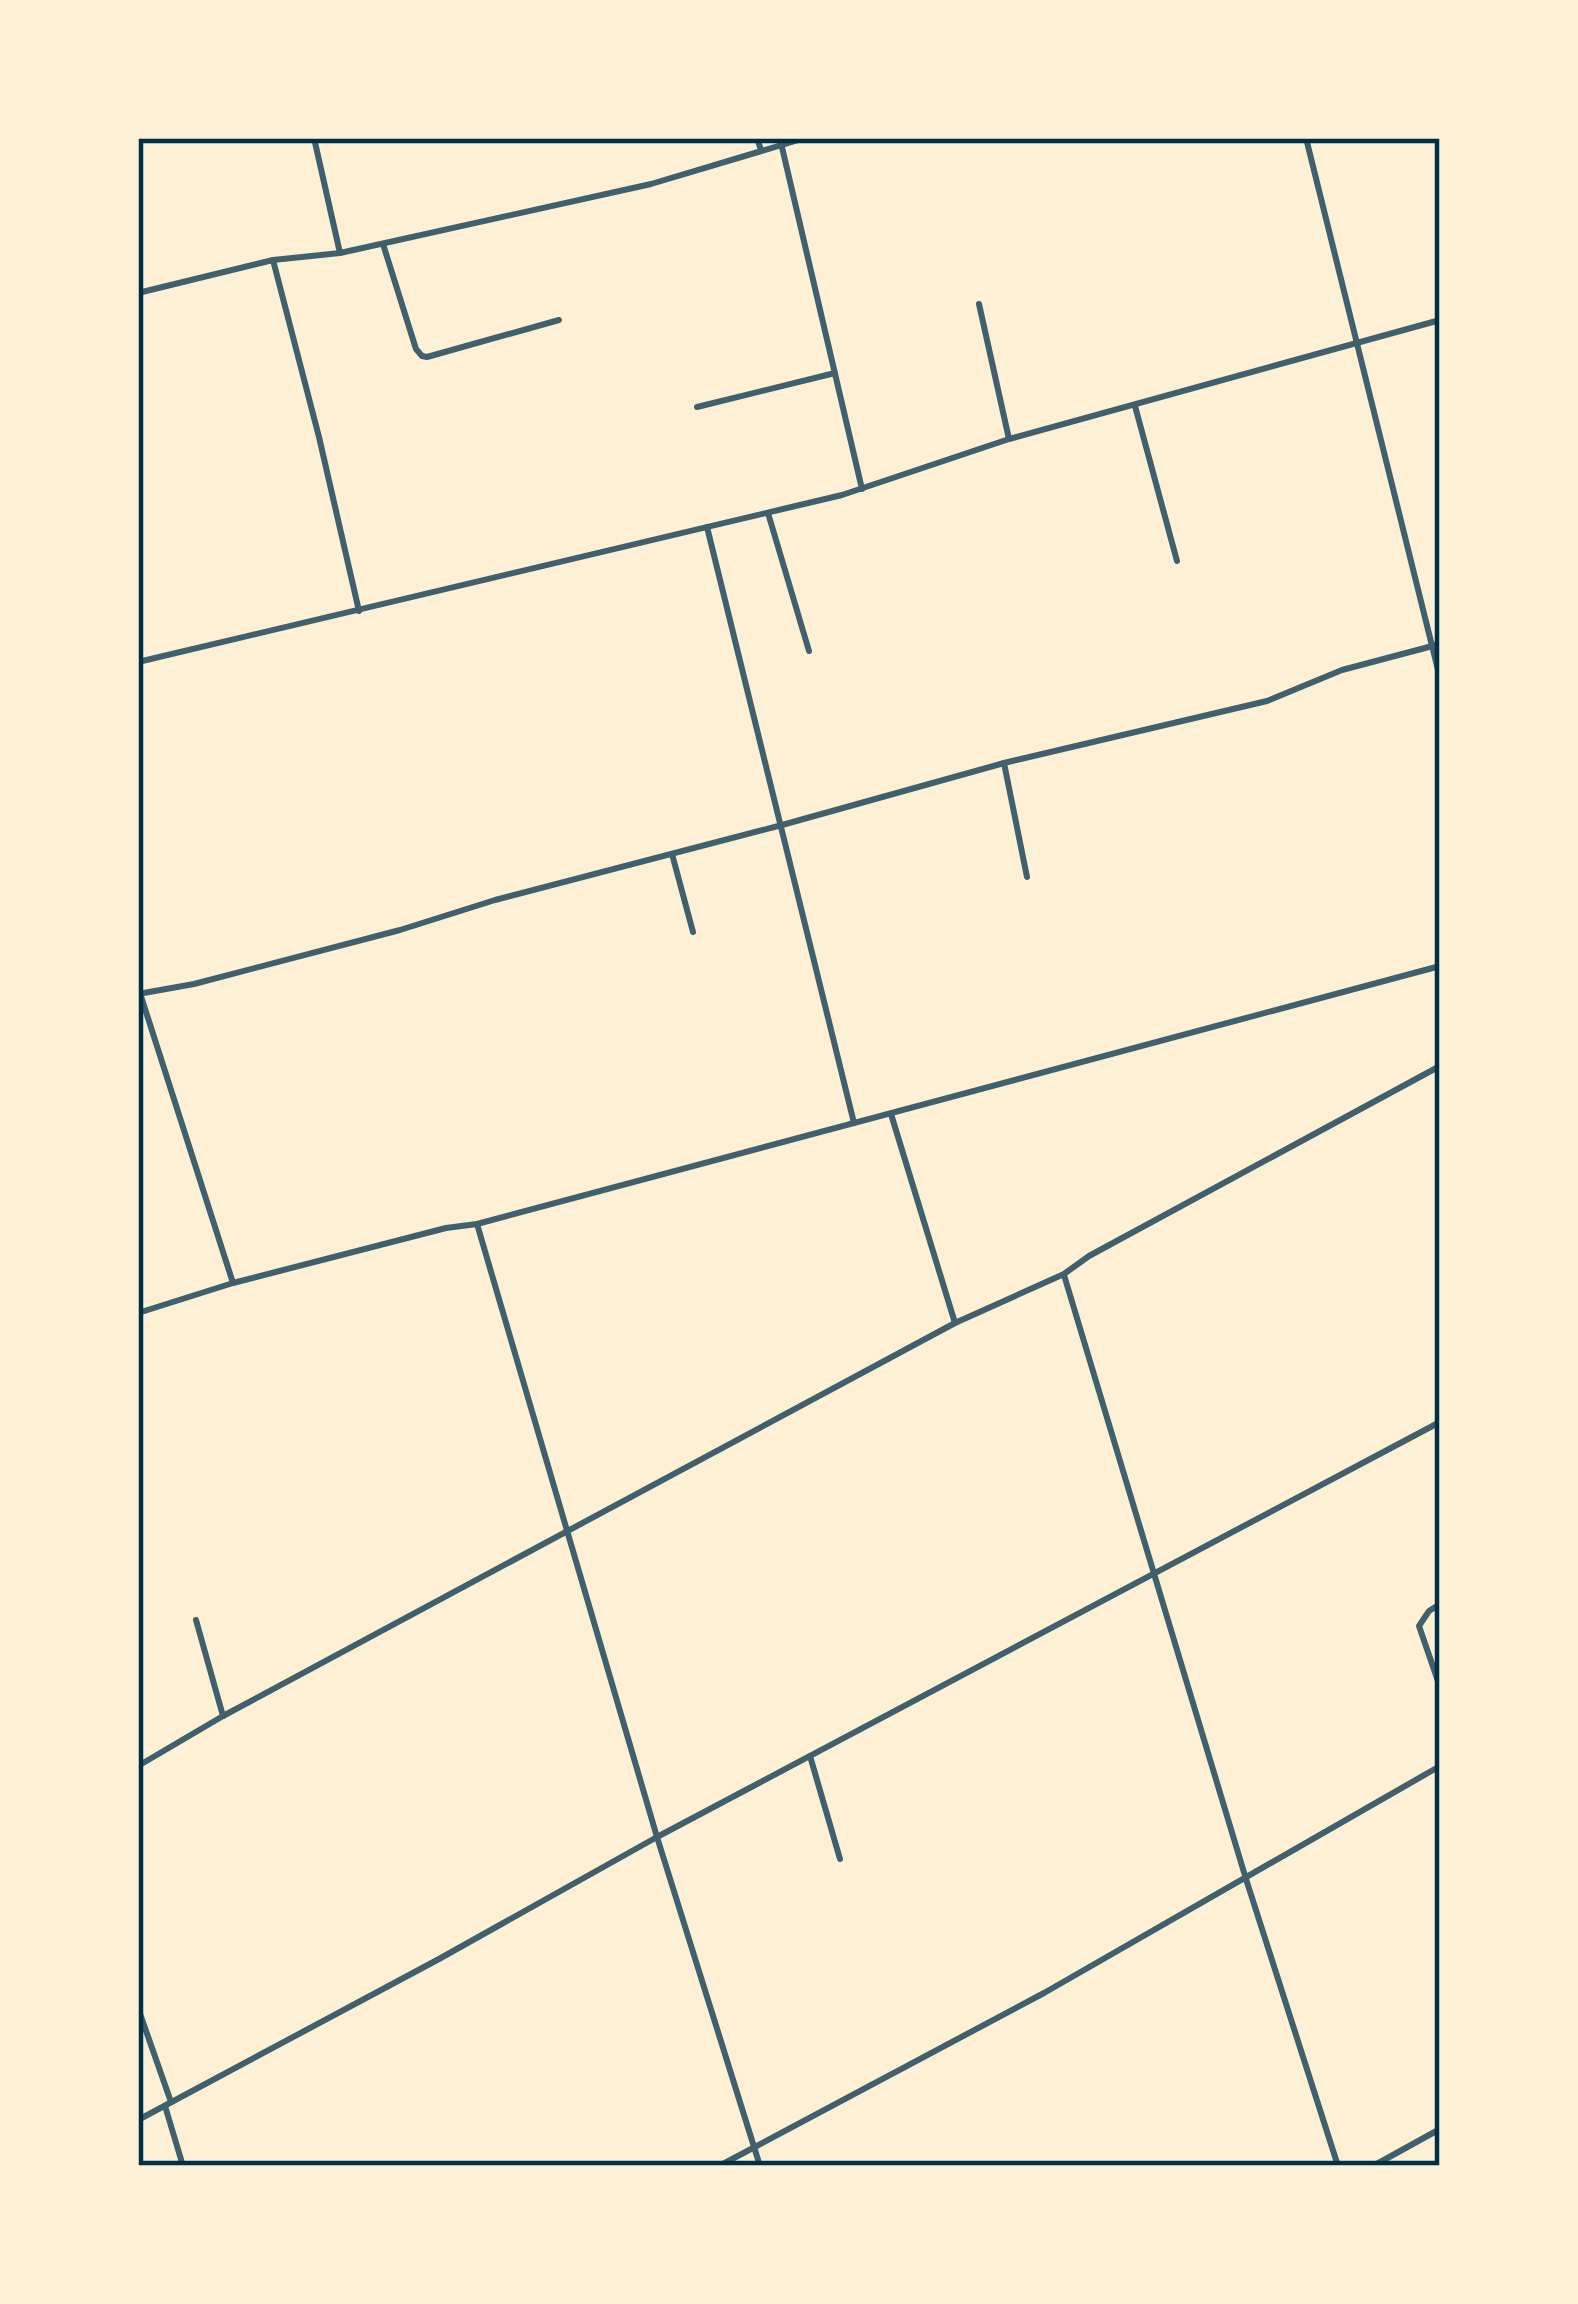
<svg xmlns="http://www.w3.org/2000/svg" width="1578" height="2304" viewBox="0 0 1578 2304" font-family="'Asap Condensed',sans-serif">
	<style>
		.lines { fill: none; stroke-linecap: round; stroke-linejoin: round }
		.minor { stroke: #3f606c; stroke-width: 6 }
		.neatline { fill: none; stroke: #003049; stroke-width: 4.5 }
	</style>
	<rect width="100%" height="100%" fill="#fdf0d5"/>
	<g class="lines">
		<!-- minor -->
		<g class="minor">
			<polyline points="314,138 340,253"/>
			<polyline points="757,138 761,150"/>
			<polyline points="1306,138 1440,678"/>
			<polyline points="781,143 862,489"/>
			<polyline points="383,244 416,349 422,356 427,357 559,320"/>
			<polyline points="273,260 319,437 359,611"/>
			<polyline points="138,293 273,260 340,253 651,184 805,138"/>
			<polyline points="979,304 1009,439"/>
			<polyline points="1135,406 1177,561"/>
			<polyline points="697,407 835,373"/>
			<polyline points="768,513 809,651"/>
			<polyline points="707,527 854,1123"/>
			<polyline points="138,662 842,495 1009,439 1440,320"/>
			<polyline points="1004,763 1027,877"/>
			<polyline points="672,854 693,932"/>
			<polyline points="138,987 233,1283"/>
			<polyline points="138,994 194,984 400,930 495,900 782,825 1004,763 1267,701 1342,670 1440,644"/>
			<polyline points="891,1114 955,1323"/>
			<polyline points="477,1224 657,1837 760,2166"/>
			<polyline points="1064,1275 1246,1879 1338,2166"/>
			<polyline points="138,1313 233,1283 446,1228 477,1224 1440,966"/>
			<polyline points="1440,1604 1429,1611 1419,1626 1440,1687"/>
			<polyline points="196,1620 223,1716"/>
			<polyline points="810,1756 840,1859"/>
			<polyline points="138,1766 223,1716 955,1323 1064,1274 1089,1256 1440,1066"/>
			<polyline points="138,2008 171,2102"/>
			<polyline points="165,2106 183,2166"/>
			<polyline points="138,2120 439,1959 657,1837 1440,1422"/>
			<polyline points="719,2166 1044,1993 1440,1766"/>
			<polyline points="1373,2166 1440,2129"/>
		</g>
	</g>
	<!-- border -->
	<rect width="1578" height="2304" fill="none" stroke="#fdf0d5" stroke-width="282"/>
	<rect x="141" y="141" width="1296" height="2022" class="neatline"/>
</svg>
